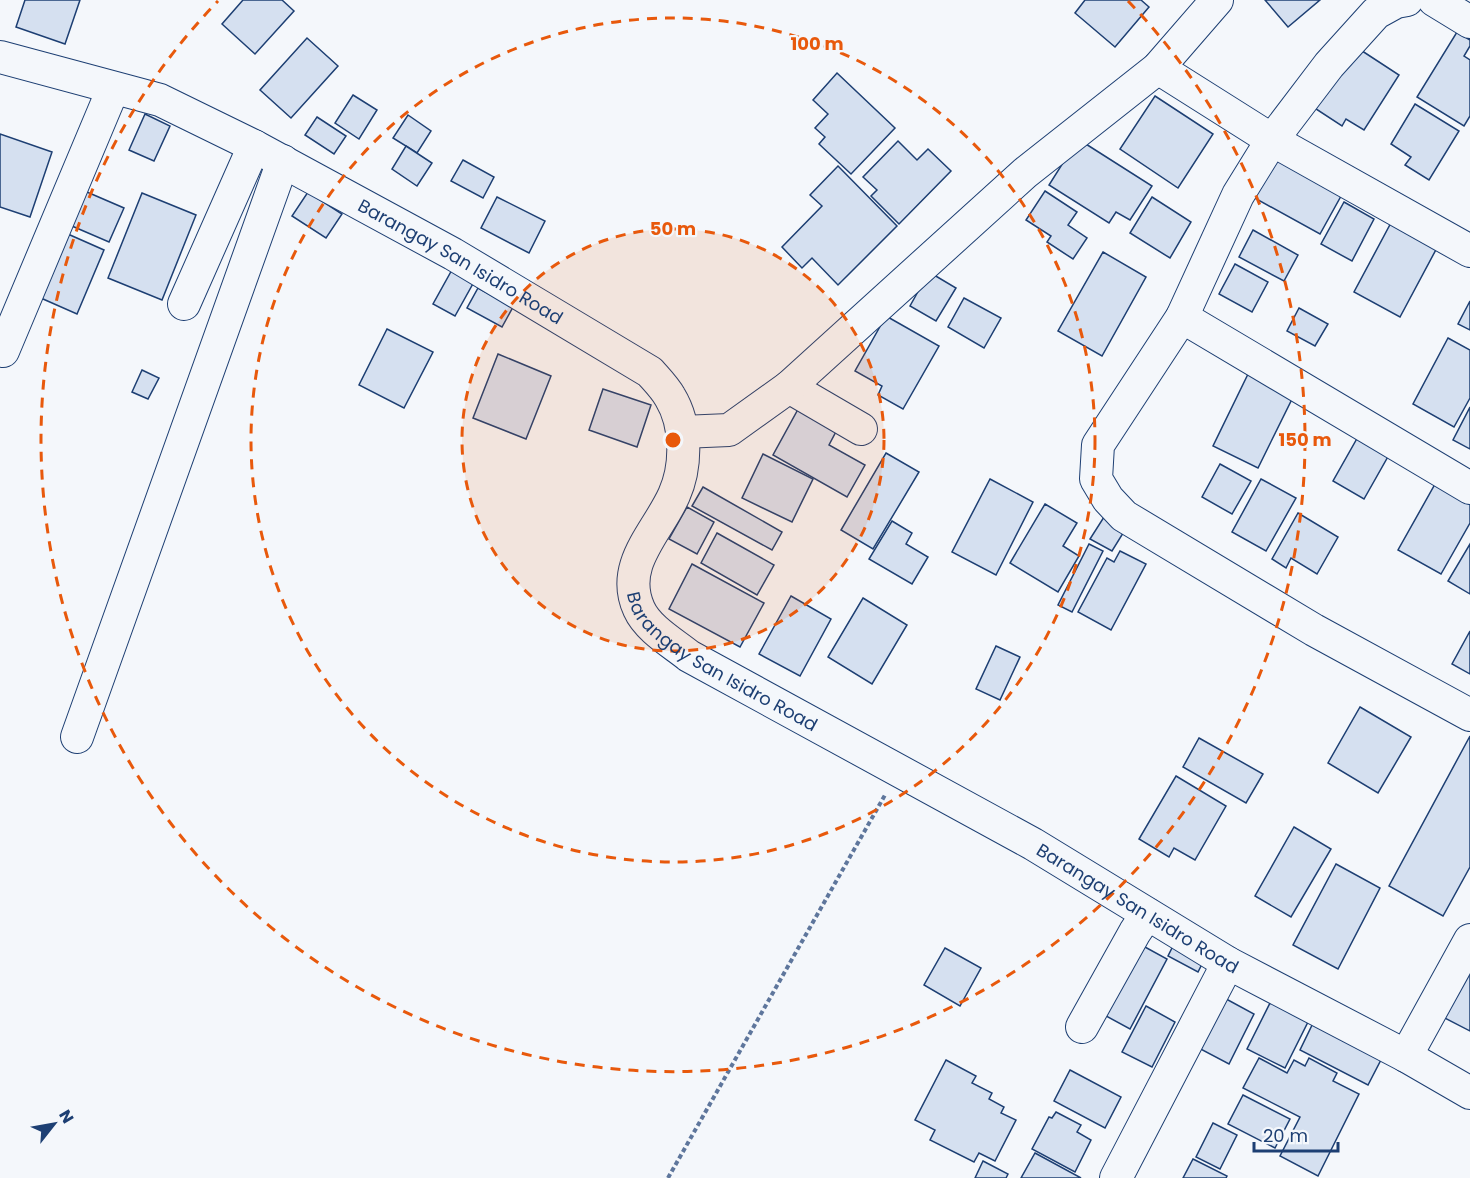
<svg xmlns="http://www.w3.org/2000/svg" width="1470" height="1178" viewBox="0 0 1470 1178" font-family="Poppins,sans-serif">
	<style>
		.building { fill: #d5e0f0; stroke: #1d3f73; stroke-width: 1.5 }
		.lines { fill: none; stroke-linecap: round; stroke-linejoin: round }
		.minor-casing { stroke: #1d3f73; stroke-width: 34 }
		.path { stroke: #5e769c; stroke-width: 4; stroke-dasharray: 4.5 3; stroke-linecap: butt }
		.minor { stroke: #f4f7fb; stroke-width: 32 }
		.ring { fill: none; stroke: #e8590c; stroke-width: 3; stroke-dasharray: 10 8 }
		.labels { text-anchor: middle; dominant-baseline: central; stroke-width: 4.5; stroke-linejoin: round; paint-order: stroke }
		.street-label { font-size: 18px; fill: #1d3f73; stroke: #f4f7fb }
		.centre { fill: #e8590c; stroke: #f4f7fb; stroke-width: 3 }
		.ring-label { font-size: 18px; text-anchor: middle; font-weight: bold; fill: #e8590c; stroke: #f4f7fb; stroke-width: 4.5; stroke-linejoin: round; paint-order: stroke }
	</style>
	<rect width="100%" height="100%" fill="#f4f7fb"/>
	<!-- building -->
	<g class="building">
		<polygon points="25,0 80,0 65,44 16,27"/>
		<polygon points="243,0 282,0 294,11 255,54 222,24"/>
		<polygon points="1085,0 1141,0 1149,7 1115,47 1075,13"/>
		<polygon points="1265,0 1320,0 1288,27"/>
		<polygon points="1457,32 1470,40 1470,46 1464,56 1470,60 1470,116 1464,126 1417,97"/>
		<polygon points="307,38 338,66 291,118 260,90"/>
		<polygon points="1353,45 1399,75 1364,130 1346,119 1342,126 1313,107"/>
		<polygon points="837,73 895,128 851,174 819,144 825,137 815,128 828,114 813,100"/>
		<polygon points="353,95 377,110 359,139 335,123"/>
		<polygon points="1155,96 1213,134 1178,188 1120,149"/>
		<polygon points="1415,104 1459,131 1429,180 1405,165 1411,157 1391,144"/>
		<polygon points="145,114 170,126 154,161 129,150"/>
		<polygon points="408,115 431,131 417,153 393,138"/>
		<polygon points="317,117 346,136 334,154 305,135"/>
		<polygon points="0,134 52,152 30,217 0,207"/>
		<polygon points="1078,139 1152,186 1130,220 1116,212 1109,223 1049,185"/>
		<polygon points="898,141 917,160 928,149 951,171 899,224 871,196 877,190 863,177"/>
		<polygon points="406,146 432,163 417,186 392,169"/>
		<polygon points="1276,149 1346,187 1320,234 1251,196"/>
		<polygon points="463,160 494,177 483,198 451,181"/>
		<polygon points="838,166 897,226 838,285 812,258 802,268 782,247 822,206 810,195"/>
		<polygon points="73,186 124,208 109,242 58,220"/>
		<polygon points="1045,191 1077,212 1068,225 1087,238 1073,259 1047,242 1051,236 1026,220"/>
		<polygon points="308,192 342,214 326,238 292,216"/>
		<polygon points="142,193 196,215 162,300 108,278"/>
		<polygon points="497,197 545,221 529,253 481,228"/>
		<polygon points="1152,197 1191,222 1170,258 1130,233"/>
		<polygon points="1344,202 1374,219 1352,261 1321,244"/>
		<polygon points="1393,219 1439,244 1400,317 1354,292"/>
		<polygon points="1253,230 1298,255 1284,281 1239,257"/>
		<polygon points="61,231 104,250 77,314 34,295"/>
		<polygon points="1103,252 1146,277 1102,356 1058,331"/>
		<polygon points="1235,264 1268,282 1252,312 1219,294"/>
		<polygon points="453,268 475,280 455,316 433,304"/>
		<polygon points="929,272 956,288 936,321 910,306"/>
		<polygon points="478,288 513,307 502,327 467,308"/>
		<polygon points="964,298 1001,318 984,348 948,327"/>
		<polygon points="1470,301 1470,330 1458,324"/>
		<polygon points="1299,308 1328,324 1315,346 1287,331"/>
		<polygon points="886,316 939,346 903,409 878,395 882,386 855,371"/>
		<polygon points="387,329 433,352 404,408 359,385"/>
		<polygon points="1448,338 1470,350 1470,398 1454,427 1413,404"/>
		<polygon points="498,354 551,376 526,439 473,418"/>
		<polygon points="142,370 159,378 148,399 132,392"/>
		<polygon points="1250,370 1295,393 1258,468 1213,446"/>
		<polygon points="603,389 651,405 637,447 589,430"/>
		<polygon points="802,402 840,424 829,445 865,465 847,497 773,455"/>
		<polygon points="1470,407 1470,449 1453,440"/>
		<polygon points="1359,435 1390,453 1364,499 1333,481"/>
		<polygon points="886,453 919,472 873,549 841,530"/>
		<polygon points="763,454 813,479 792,522 742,498"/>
		<polygon points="1220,464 1251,481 1232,514 1202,497"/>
		<polygon points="1439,477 1470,494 1470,523 1441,574 1398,550"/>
		<polygon points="990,479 1033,502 996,575 952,552"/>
		<polygon points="1261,479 1296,498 1266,551 1232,532"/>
		<polygon points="703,487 782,532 772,550 692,506"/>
		<polygon points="1045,504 1077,523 1063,546 1079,556 1058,592 1010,563"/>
		<polygon points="687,507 714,522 697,554 669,539"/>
		<polygon points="1298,513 1338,537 1317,574 1291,558 1286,568 1272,559"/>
		<polygon points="1104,517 1125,530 1112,551 1090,539"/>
		<polygon points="892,521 912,533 906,544 928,557 912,584 869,559"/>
		<polygon points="717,533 774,565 757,595 701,563"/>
		<polygon points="1089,544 1103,551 1072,612 1058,605"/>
		<polygon points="1470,544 1470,594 1448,581"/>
		<polygon points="1120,551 1146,564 1111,630 1078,612 1107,558 1114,562"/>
		<polygon points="692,564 764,603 740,647 669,609"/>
		<polygon points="791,596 831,619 800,676 759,654"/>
		<polygon points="863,598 907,625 872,684 828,657"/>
		<polygon points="1470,631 1470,674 1452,664"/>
		<polygon points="996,646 1020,657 1000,700 976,689"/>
		<polygon points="1360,707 1411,737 1378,793 1328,763"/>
		<polygon points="1470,736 1470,867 1443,916 1389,886"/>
		<polygon points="1199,738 1263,774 1246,803 1183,767"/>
		<polygon points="1176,776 1226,806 1195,860 1174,848 1169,857 1139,839"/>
		<polygon points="1294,827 1331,849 1291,917 1255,896"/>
		<polygon points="1336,864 1380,888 1338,969 1293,945"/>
		<polygon points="1178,936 1208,952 1198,972 1168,956"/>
		<polygon points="1134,941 1167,959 1130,1029 1097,1011"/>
		<polygon points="945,948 981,968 960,1006 924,985"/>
		<polygon points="1470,957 1470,1031 1437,1014"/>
		<polygon points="1275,993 1313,1012 1285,1068 1247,1049"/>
		<polygon points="1217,994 1254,1014 1229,1064 1191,1044"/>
		<polygon points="1146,1006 1175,1022 1152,1067 1122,1052"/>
		<polygon points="1316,1017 1385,1052 1368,1085 1300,1050"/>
		<polygon points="1259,1058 1287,1073 1294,1060 1305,1066 1309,1058 1337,1073 1333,1081 1359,1094 1318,1176 1280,1156 1300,1117 1243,1088"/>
		<polygon points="946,1060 976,1076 972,1083 992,1093 989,1099 1004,1107 1001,1113 1016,1120 995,1161 979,1153 974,1162 930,1140 935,1130 915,1120"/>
		<polygon points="1070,1070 1121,1097 1105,1128 1054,1101"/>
		<polygon points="1243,1095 1290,1119 1275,1148 1228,1124"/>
		<polygon points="1056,1112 1081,1125 1077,1132 1091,1140 1075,1172 1032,1149 1049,1117 1052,1118"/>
		<polygon points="1213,1123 1237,1135 1220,1169 1196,1157"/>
		<polygon points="1035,1153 1081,1178 1021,1178"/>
		<polygon points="1193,1159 1227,1176 1226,1178 1183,1178"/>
		<polygon points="983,1161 1008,1174 1006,1178 975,1178"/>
	</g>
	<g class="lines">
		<defs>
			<g id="minor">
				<polyline points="1407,0 1396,2 1376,13 1329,65 1272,140 1238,195 1182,317 1098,445 1096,479 1108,499 1124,516 1314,630 1470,715"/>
				<polyline points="1434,0 1470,22"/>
				<path id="s1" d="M0 57 160 100 254 146 453 254 650 372C657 380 665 388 670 397 687 425 687 466 674 495 657 533 619 565 639 609 648 629 673 643 689 656L1033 844 1228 963 1406 1056 1470 1093"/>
				<polyline points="1158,68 1272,140 1470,251"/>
				<polyline points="184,304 254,146"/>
				<polyline points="1182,317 1470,488"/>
				<polyline points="3,351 113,89"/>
				<polyline points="789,387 861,429"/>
				<polyline points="682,432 729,430 789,387 1025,173 1158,68 1217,0"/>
				<polyline points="77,737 283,161"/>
				<polyline points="1082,1027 1135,932 1147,914"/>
				<polyline points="1406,1056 1470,940"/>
				<polyline points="1116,1178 1228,963"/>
			</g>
		</defs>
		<!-- minor casing -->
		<use href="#minor" class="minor-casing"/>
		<!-- path -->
		<polyline class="path" points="668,1178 885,795"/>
		<!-- minor -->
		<use href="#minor" class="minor"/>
	</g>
	<!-- distance rings -->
	<circle cx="673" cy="440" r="211" fill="#e8590c" fill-opacity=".12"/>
	<g class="ring">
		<circle cx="673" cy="440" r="211"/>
		<circle cx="673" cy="440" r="422"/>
		<path d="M1128 1A632 632 0 1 1 218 1"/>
	</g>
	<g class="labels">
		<!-- street labels -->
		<g class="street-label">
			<text stroke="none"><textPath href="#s1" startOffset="507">Barangay San Isidro Road</textPath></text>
			<text stroke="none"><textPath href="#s1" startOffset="1083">Barangay San Isidro Road</textPath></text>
			<text stroke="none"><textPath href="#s1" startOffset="1569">Barangay San Isidro Road</textPath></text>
		</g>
	</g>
	<circle cx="673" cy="440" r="9" class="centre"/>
	<g class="ring-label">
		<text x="817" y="50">100 m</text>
		<text x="673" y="235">50 m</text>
		<text x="1305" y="446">150 m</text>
	</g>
	<!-- north arrow -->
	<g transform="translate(54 1124) rotate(59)" stroke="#f4f7fb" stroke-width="4.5" paint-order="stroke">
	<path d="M0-4.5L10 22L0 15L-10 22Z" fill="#1d3f73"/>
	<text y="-9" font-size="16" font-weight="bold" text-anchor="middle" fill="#1d3f73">N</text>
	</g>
	<!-- scale -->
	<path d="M1254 1142v9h84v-9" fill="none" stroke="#1d3f73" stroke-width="3"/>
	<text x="1263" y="1142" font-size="18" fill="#1d3f73" stroke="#f4f7fb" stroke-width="4.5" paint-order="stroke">20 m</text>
</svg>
